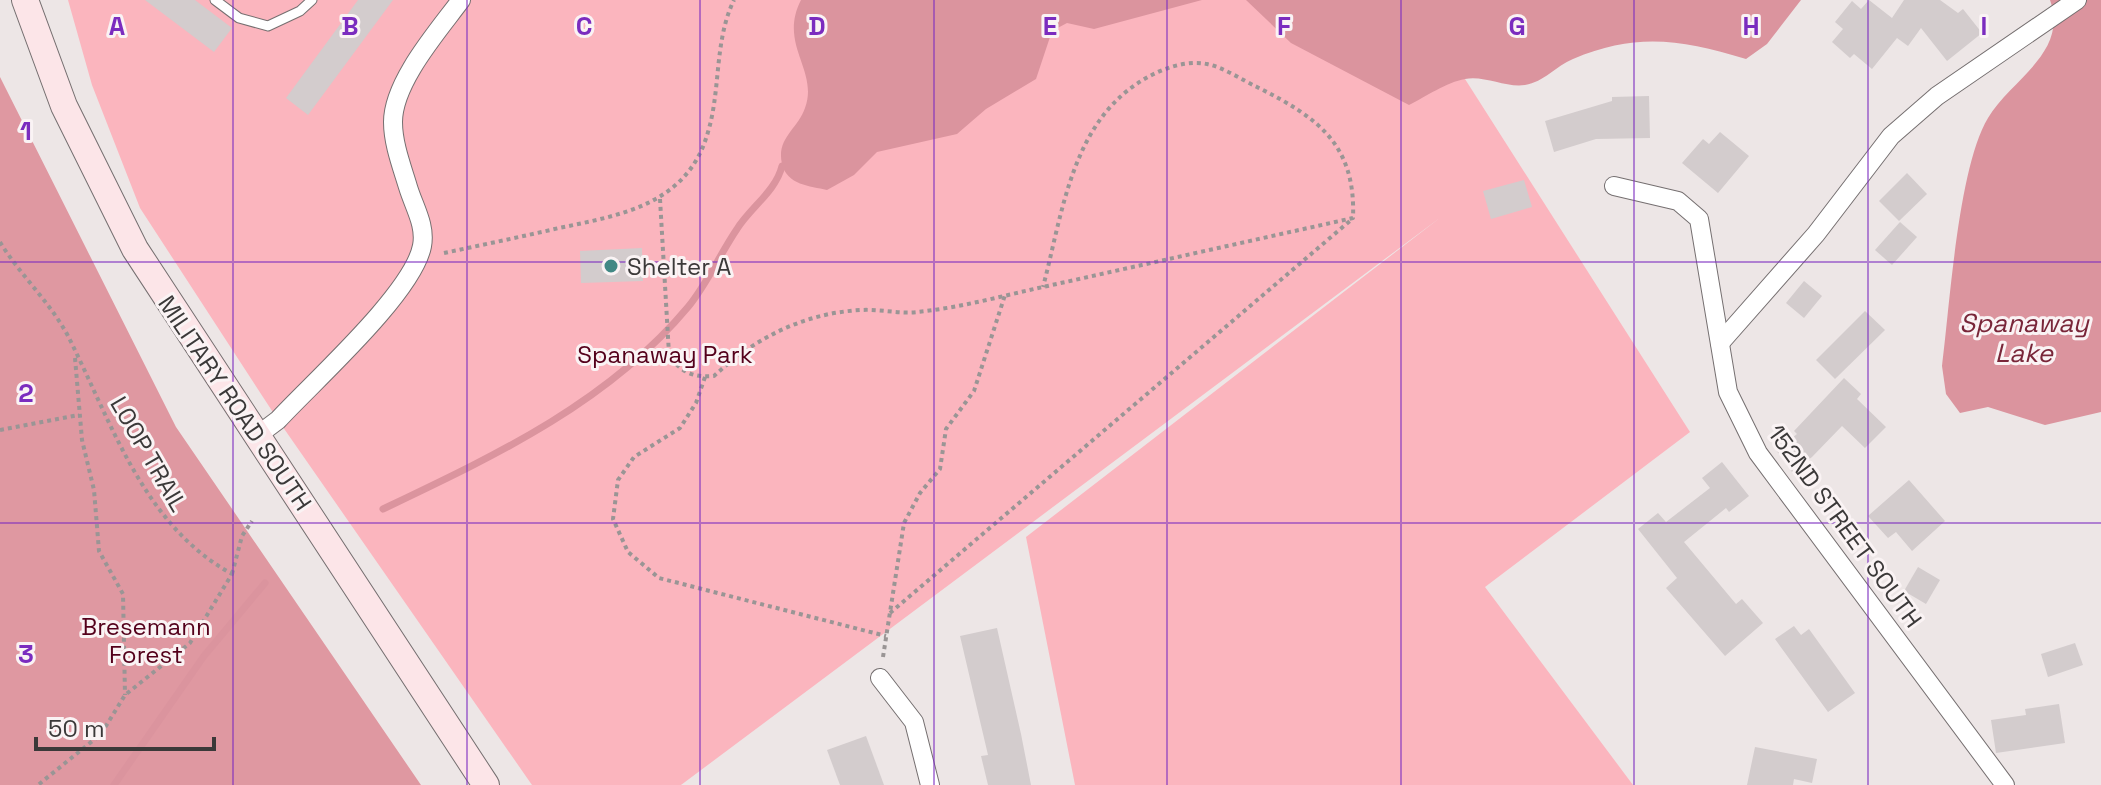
<svg xmlns="http://www.w3.org/2000/svg" width="2101" height="785" viewBox="0 0 2101 785" font-family="'Space Grotesk',sans-serif">
	<style>
		.green { fill: #fbb5be }
		.forest { fill: #df98a1 }
		.water { fill: #db949e }
		.lines { fill: none; stroke-linecap: round; stroke-linejoin: round }
		.stream { stroke: #db949e; stroke-width: 7 }
		.building { fill: #d3cccd }
		.lane-casing { stroke: #756f70; stroke-width: 11 }
		.street-casing { stroke: #756f70; stroke-width: 20 }
		.secondary-casing { stroke: #756f70; stroke-width: 28 }
		.path { stroke: #9a9595; stroke-width: 4; stroke-dasharray: 4 4; stroke-linecap: butt }
		.lane { stroke: #fff; stroke-width: 9 }
		.street { stroke: #fff; stroke-width: 18 }
		.secondary { stroke: #fce5e8; stroke-width: 26 }
		.grid { fill: none; stroke: #7b2cbf; stroke-width: 2; stroke-opacity: 0.55 }
		.poi-dot { fill: #428985; stroke: #faf3f4; stroke-width: 3 }
		.labels { text-anchor: middle; dominant-baseline: central; stroke-width: 6; stroke-linejoin: round; paint-order: stroke }
		.poi-label { font-size: 24px; fill: #3b3939; stroke: #faf3f4; text-anchor: start }
		.park-label { font-size: 24px; fill: #54001b; stroke: #faf3f4 }
		.street-label { font-size: 24px; fill: #3b3939; stroke: #faf3f4 }
		.water-label { font-size: 26px; font-style: italic; fill: #792639; stroke: #faf3f4 }
		.grid-label { font-size: 26px; text-anchor: middle; font-weight: bold; fill: #7b2cbf; stroke: #faf3f4; stroke-width: 6; stroke-linejoin: round; paint-order: stroke }
	</style>
	<rect width="100%" height="100%" fill="#ede6e6"/>
	<!-- green -->
	<polygon class="green" points="68,0 1476,0 1465,79 1690,432 1485,587 1633,785 1075,785 1026,537 1441,217 681,785 532,785 278,420 140,208 92,85"/>
	<!-- forest -->
	<polygon class="forest" points="0,77 176,427 421,785 0,785"/>
	<!-- water -->
	<g class="water">
		<path d="M801 0H1202L1094 29 1067 23 1052 31 1036 79 986 109 957 134 877 152 854 175 827 190C810 186 787 185 782 164 776 138 798 129 805 108 819 70 778 45 801 0Z"/>
		<path d="M1246 0H1801L1767 44 1746 59C1681 40 1638 32 1573 59 1556 66 1544 82 1525 85 1506 88 1484 75 1465 79 1447 82 1425 97 1409 105L1291 43Z"/>
		<path d="M2050 0H2101V412L2045 425 1988 407 1960 413 1946 394 1942 366C1950 304 1958 168 1988 118 2011 79 2069 53 2050 0Z"/>
	</g>
	<g class="lines">
		<!-- stream -->
		<g class="stream">
			<path d="M383 509C494 456 608 403 688 307 707 284 720 254 737 229 750 208 776 191 782 166"/>
			<polyline points="114,785 204,656 265,583"/>
		</g>
	</g>
	<!-- building -->
	<g class="building">
		<polygon points="145,0 195,0 232,28 214,52"/>
		<polygon points="358,0 393,0 308,115 286,98"/>
		<polygon points="1869,0 1892,18 1904,0 1940,0 1958,13 1963,9 1982,33 1947,61 1921,28 1908,46 1897,38 1872,69 1854,54 1850,58 1832,42 1843,29 1835,22 1852,1 1861,9"/>
		<polygon points="1649,96 1650,138 1596,139 1554,152 1545,121 1612,101 1612,97"/>
		<polygon points="1720,132 1749,156 1718,193 1682,163 1703,139 1709,144"/>
		<polygon points="1907,173 1927,194 1899,221 1879,201"/>
		<polygon points="1524,180 1532,207 1491,219 1483,191"/>
		<polygon points="1900,222 1917,237 1892,265 1875,250"/>
		<polygon points="642,248 643,281 581,283 580,251"/>
		<polygon points="1804,281 1822,296 1804,318 1786,303"/>
		<polygon points="1865,311 1885,330 1835,379 1816,360"/>
		<polygon points="1844,378 1861,394 1857,399 1886,427 1865,448 1842,426 1812,457 1792,472 1776,450 1797,434 1794,431"/>
		<polygon points="1722,462 1749,496 1729,512 1726,508 1684,542 1736,604 1742,599 1763,623 1725,656 1666,588 1677,578 1638,529 1658,513 1666,522 1710,488 1702,478"/>
		<polygon points="1909,480 1945,521 1912,551 1896,532 1888,538 1868,516"/>
		<polygon points="1918,567 1940,580 1926,604 1904,591"/>
		<polygon points="1794,626 1801,635 1809,629 1855,693 1828,712 1775,639"/>
		<polygon points="997,628 1021,734 1031,785 988,785 981,756 988,755 960,636"/>
		<polygon points="2075,643 2083,665 2048,677 2041,654"/>
		<polygon points="2059,704 2065,743 1996,753 1991,720 2026,715 2025,709"/>
		<polygon points="866,736 884,785 840,785 827,750"/>
		<polygon points="1755,747 1817,759 1812,783 1794,779 1793,785 1747,785"/>
	</g>
	<g class="lines">
		<defs>
			<polyline id="lane" points="215,0 239,18 268,26 300,11 312,0"/>
			<g id="street">
				<polyline points="1614,186 1678,201 1699,219 1728,392 1758,453 2005,785"/>
				<polyline points="1720,343 1816,234 1891,136 1937,96 2077,0"/>
				<path d="M258 435 278 420C313 382 413 293 422 246 426 225 414 207 408 187 402 167 393 144 393 122 393 82 438 31 461 0"/>
				<polyline points="880,678 914,722 930,785"/>
			</g>
			<polyline id="secondary" points="25,0 64,106 135,249 486,785"/>
		</defs>
		<!-- lane casing -->
		<use href="#lane" class="lane-casing"/>
		<!-- street casing -->
		<use href="#street" class="street-casing"/>
		<!-- secondary casing -->
		<use href="#secondary" class="secondary-casing"/>
		<!-- path -->
		<g class="path">
			<path d="M660 199 669 354C679 372 694 378 714 376 755 338 804 313 861 310 880 309 899 314 917 312 959 308 1002 296 1043 287L1353 218C1356 144 1317 117 1257 87 1242 80 1223 67 1207 64 1177 58 1140 78 1119 98 1069 145 1060 223 1043 287"/>
			<path d="M0 242C20 275 50 302 68 336 112 423 143 525 232 574L190 643 125 695 101 734 38 785"/>
			<path d="M444 253C482 245 520 237 559 228 622 215 688 204 708 132 721 89 714 41 734 0"/>
			<polyline points="75,358 82,440 94,490 99,551 123,594 125,695"/>
			<polyline points="705,377 696,403 680,428 634,457 618,480 613,519 628,552 659,578 886,636"/>
			<polyline points="0,430 79,415"/>
			<polyline points="232,574 242,536 252,521"/>
			<polyline points="890,613 1351,220"/>
			<polyline points="883,657 904,523 920,493 940,469 946,429 974,391 1005,295"/>
		</g>
		<!-- lane -->
		<use href="#lane" class="lane"/>
		<!-- street -->
		<use href="#street" class="street"/>
		<!-- secondary -->
		<use href="#secondary" class="secondary"/>
	</g>
	<!-- grid -->
	<path class="grid" d="M233 0V785M467 0V785M700 0V785M934 0V785M1167 0V785M1401 0V785M1634 0V785M1868 0V785M0 262H2101M0 523H2101"/>
	<!-- markers -->
	<circle class="poi-dot" cx="611" cy="266" r="8"/>
	<g class="labels">
		<!-- poi labels -->
		<g class="poi-label">
			<text x="627" y="266">Shelter A</text>
		</g>
		<!-- park labels -->
		<g class="park-label">
			<text x="665" y="354">Spanaway Park</text>
			<text x="146" y="626">Bresemann<tspan x="146" dy="28">Forest</tspan></text>
		</g>
		<!-- street labels -->
		<g class="street-label">
			<text transform="translate(235 403) rotate(56)">MILITARY ROAD SOUTH</text>
			<text transform="translate(149 454) rotate(60)">LOOP TRAIL</text>
			<text transform="translate(1845 526) rotate(54)">152ND STREET SOUTH</text>
		</g>
		<!-- water labels -->
		<g class="water-label">
			<text x="2024" y="323">Spanaway<tspan x="2024" dy="30">Lake</tspan></text>
		</g>
	</g>
	<g class="grid-label">
		<text x="117" y="35">A</text>
		<text x="350" y="35">B</text>
		<text x="584" y="35">C</text>
		<text x="817" y="35">D</text>
		<text x="1050" y="35">E</text>
		<text x="1284" y="35">F</text>
		<text x="1517" y="35">G</text>
		<text x="1751" y="35">H</text>
		<text x="1984" y="35">I</text>
		<text x="26" y="140">1</text>
		<text x="26" y="402">2</text>
		<text x="26" y="663">3</text>
	</g>
	<!-- scale -->
	<path d="M36 737v12h178v-12" fill="none" stroke="#3b3939" stroke-width="4"/>
	<text x="48" y="737" font-size="24" fill="#3b3939" stroke="#faf3f4" stroke-width="6" paint-order="stroke">50 m</text>
</svg>
